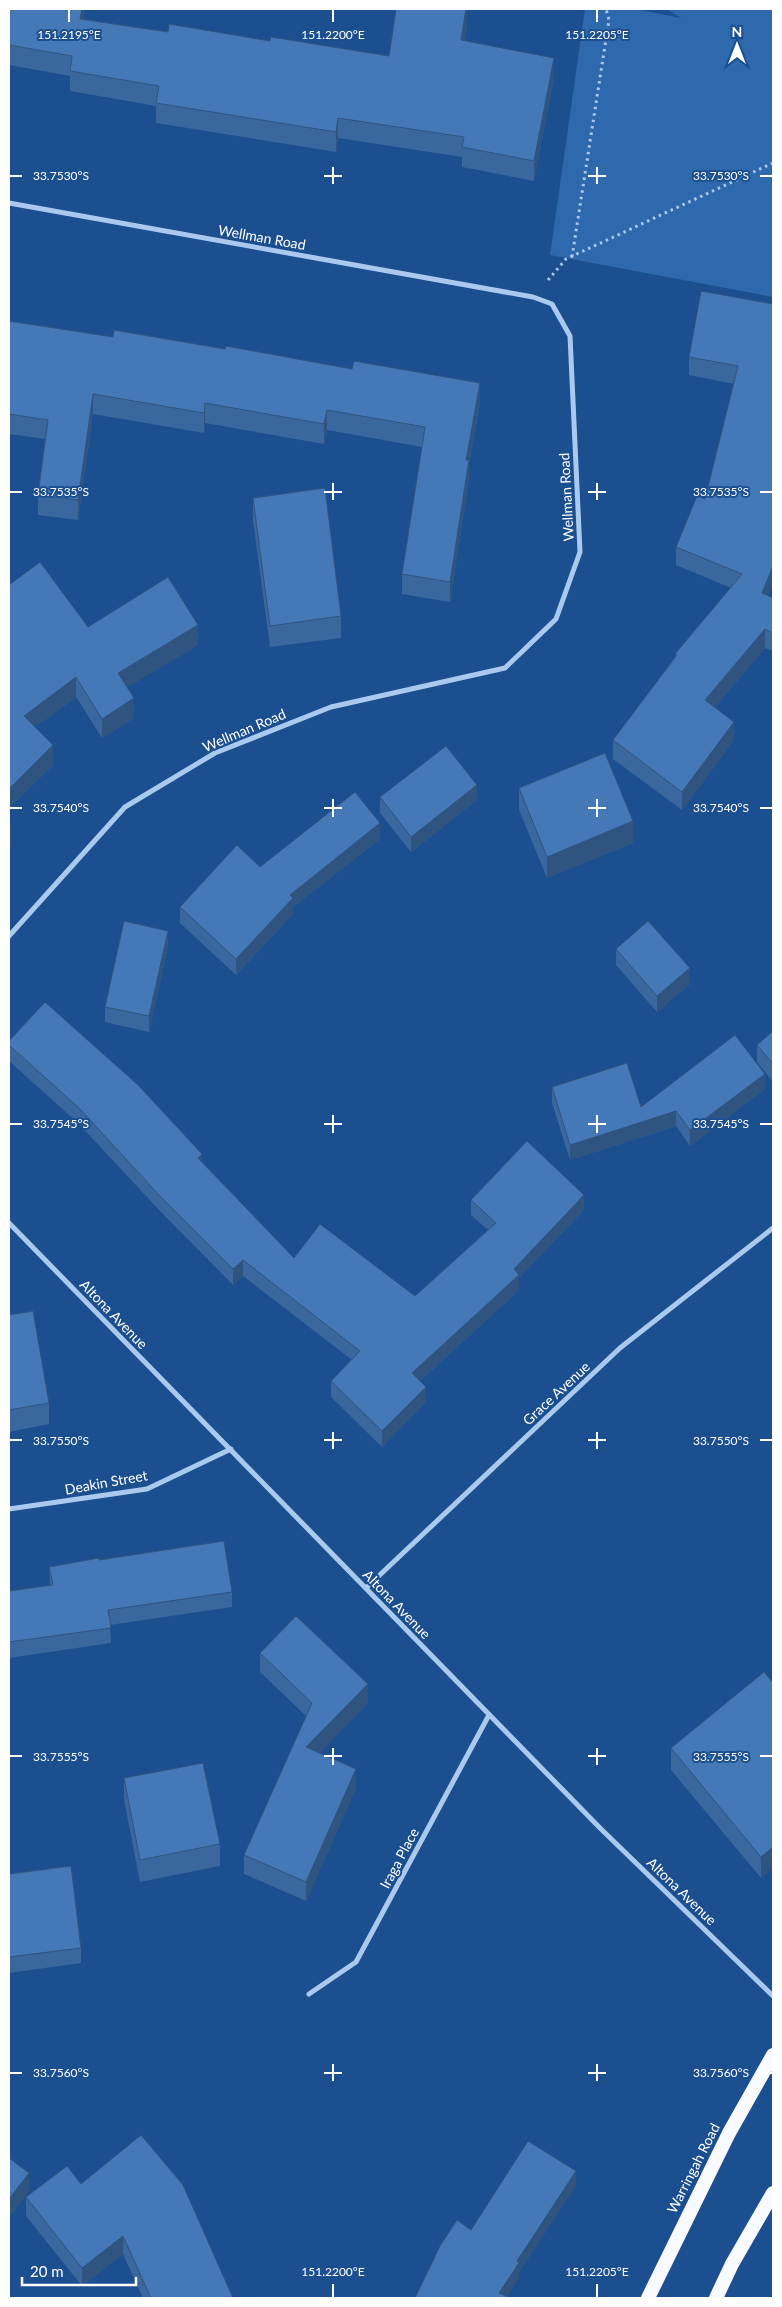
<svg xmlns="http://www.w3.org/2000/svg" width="782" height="2307" viewBox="0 0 782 2307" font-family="Lato,sans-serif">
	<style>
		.green { fill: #2e69ad }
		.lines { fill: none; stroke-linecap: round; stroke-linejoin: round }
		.path { stroke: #a9c9ee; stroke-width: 3; stroke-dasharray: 2.5 4; stroke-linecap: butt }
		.minor { stroke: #a9c9ee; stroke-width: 5 }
		.trunk { stroke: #f8faff; stroke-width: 14 }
		.wall { fill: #3a679d }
		.shaded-wall { fill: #305480 }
		.building { fill: #4478b7; stroke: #305480 }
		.ticks { fill: none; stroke: #fff; stroke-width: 2 }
		.labels { text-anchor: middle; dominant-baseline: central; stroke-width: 4; stroke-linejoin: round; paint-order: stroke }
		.street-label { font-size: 14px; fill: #fff; stroke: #1b4f8f }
		.ticks-label { font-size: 12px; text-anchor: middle; fill: #fff; stroke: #1b4f8f; stroke-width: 4; stroke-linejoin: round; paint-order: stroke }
	</style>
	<rect width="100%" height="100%" fill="#1b4f8f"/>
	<!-- green -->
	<polygon class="green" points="585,9 634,9 681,18 667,9 773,9 773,297 550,255"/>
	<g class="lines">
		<!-- path -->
		<g class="path">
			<polyline points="572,257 609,20 606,9"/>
			<polyline points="548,280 566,259 773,163"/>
		</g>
		<!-- minor -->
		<g class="minor">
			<polyline points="9,203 533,297 552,304 570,336 580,552 556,619 505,668 331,707 215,753 125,807 9,936"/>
			<polyline points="9,1223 601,1829 773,1996"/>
			<polyline points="9,1509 147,1489 231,1449"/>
			<polyline points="366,1588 620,1348 773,1228"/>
			<polyline points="309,1994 356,1962 489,1715"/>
		</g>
		<!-- trunk -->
		<g class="trunk">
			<polyline points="648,2298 729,2133 773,2055"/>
			<polyline points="716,2298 732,2264 773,2193"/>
		</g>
	</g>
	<!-- wall -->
	<g class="wall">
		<polygon points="9,9 83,19 168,32 270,41 389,56 467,27 465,40 554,78 534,181 462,167 462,157 338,138 336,152 156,123 156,106 70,91 70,76 9,65"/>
		<polygon points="773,304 768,596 773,598 773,651 765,648 715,707 734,740 682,810 613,759 613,740 675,657 675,654 731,588 676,565 676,547 705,499 734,384 689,375 689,357"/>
		<polygon points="9,321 480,403 469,464 469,480 450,602 402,594 402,574 422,447 327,430 324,444 205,423 204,433 93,414 78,520 38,515 38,495 45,439 9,434"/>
		<polygon points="253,498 341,616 341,638 270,647 253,520"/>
		<polygon points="9,585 88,627 198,645 127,687 134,718 102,738 76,697 35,727 53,765 9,808"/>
		<polygon points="519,788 633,843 547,878 519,810"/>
		<polygon points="380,797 477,800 411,852 380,813"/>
		<polygon points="380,839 293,907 293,914 236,975 180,923 180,907 260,867"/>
		<polygon points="168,946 149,1032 105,1022 105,1007"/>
		<polygon points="616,949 690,984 657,1012 616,965"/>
		<polygon points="773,1031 773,1082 757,1062 757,1045"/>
		<polygon points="9,1041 202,1162 294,1258 415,1296 488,1230 471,1215 471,1200 584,1210 519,1278 519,1290 420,1381 426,1402 382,1447 331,1397 331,1381 352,1360 243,1276 233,1285 159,1210 79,1124 9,1061"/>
		<polygon points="552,1087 641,1107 765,1089 690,1146 676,1126 570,1160 552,1103"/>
		<polygon points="9,1315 49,1403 49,1424 9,1432"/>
		<polygon points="99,1560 232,1592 232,1607 110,1625 111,1643 9,1658 9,1591 50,1586 49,1567"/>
		<polygon points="260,1653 368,1703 319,1753 356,1788 306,1901 244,1874 244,1855 306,1716 260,1672"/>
		<polygon points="764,1672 761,1878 671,1770 671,1748"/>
		<polygon points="124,1778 220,1844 220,1866 140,1882 124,1800"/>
		<polygon points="9,1874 81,1948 81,1963 9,1973"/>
		<polygon points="81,2184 233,2298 143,2298 123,2254 82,2286 26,2216 26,2197"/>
	</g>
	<!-- shaded-wall -->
	<g class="shaded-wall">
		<polygon points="82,9 85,9 80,39 80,19"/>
		<polygon points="467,9 467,27 461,60 461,40"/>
		<polygon points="554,58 554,78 534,181 534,161"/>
		<polygon points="338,118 338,138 336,152 336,132"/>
		<polygon points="480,383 480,403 469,464 469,480 450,602 450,582 466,460"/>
		<polygon points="93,394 93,414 78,520 78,500"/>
		<polygon points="205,403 205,423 204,433 204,413"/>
		<polygon points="327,410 327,430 324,444 324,424"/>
		<polygon points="773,566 773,584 762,612 762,593"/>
		<polygon points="198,625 198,645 118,693 118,673"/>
		<polygon points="765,629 765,648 705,719 705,700"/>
		<polygon points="76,677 76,697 24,735 24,716"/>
		<polygon points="134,698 134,718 102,738 102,719"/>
		<polygon points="734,722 734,740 682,810 682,792"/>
		<polygon points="53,745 53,765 9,808 9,789"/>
		<polygon points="477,785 477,800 411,852 411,837"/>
		<polygon points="633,821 633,843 547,878 547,857"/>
		<polygon points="380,823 380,839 293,907 293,914 236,975 236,959 290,895"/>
		<polygon points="11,825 11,845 9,847 9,827"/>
		<polygon points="168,931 168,946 149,1032 149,1016"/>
		<polygon points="690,968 690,984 657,1012 657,996"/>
		<polygon points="765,1074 765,1089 690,1146 690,1130"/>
		<polygon points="676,1111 676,1126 570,1160 570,1145"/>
		<polygon points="202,1154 202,1170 198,1158"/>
		<polygon points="584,1195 584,1210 519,1278 519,1290 412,1388 412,1373 514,1269"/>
		<polygon points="243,1260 243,1276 233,1285 233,1269"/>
		<polygon points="426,1387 426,1402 382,1447 382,1431"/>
		<polygon points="368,1684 368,1703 306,1767 306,1747"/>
		<polygon points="356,1769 356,1788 306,1901 306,1882"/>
		<polygon points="773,1847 773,1868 761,1878 761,1857"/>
		<polygon points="576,2171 576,2186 519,2273 519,2278 506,2298 499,2293 517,2261"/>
		<polygon points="29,2173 29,2191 9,2218 9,2199"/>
		<polygon points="123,2236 123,2254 82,2286 82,2268"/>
	</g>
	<!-- building -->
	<g class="building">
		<polygon points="9,9 82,9 80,19 168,32 169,24 270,41 271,37 389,56 396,9 466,9 461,40 554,58 534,161 462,147 464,137 338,118 336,132 156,103 159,86 70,71 72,56 9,45"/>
		<polygon points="701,291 773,304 773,566 762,593 773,598 773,633 765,629 705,700 734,722 682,792 613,740 677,655 675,654 742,574 676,547 697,496 705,499 738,366 689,357"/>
		<polygon points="9,321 113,337 114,330 225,349 226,346 352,369 354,361 480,383 466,460 469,460 450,582 402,574 425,427 327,410 324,424 205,403 204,413 93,394 78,500 38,495 48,420 9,414"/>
		<polygon points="325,488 341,616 270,626 253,498"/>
		<polygon points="40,562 88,627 168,577 198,625 118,673 134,698 102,719 76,677 24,716 53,745 9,789 9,585"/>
		<polygon points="446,746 477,785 411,837 380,797"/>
		<polygon points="605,753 633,821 547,857 519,788"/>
		<polygon points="355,792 380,823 290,895 293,898 236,959 180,907 237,845 260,867"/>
		<polygon points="124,921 168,931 149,1016 105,1007"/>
		<polygon points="648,921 690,968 657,996 616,949"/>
		<polygon points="45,1002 138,1085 202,1154 198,1158 294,1258 320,1224 415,1296 496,1223 471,1200 527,1141 584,1195 514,1269 519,1275 412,1373 426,1387 382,1431 331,1381 360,1351 243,1260 233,1269 159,1195 79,1108 9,1045 9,1041"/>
		<polygon points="773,1031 773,1064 757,1045"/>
		<polygon points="735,1035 765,1074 690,1130 676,1111 570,1145 552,1087 627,1063 641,1107"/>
		<polygon points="33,1311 49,1403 9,1410 9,1315"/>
		<polygon points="224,1541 232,1592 108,1610 111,1628 9,1642 9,1591 53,1585 49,1567 99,1558 99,1560"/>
		<polygon points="296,1616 368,1684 306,1747 356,1769 306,1882 244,1855 312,1703 260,1653"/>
		<polygon points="764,1672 773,1683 773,1847 761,1857 671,1748"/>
		<polygon points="203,1763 220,1844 140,1860 124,1778"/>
		<polygon points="71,1866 81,1948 9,1957 9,1874"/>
		<polygon points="141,2135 183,2185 233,2298 151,2298 123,2236 82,2268 26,2197 67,2166 81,2184"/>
		<polygon points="528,2141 576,2171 517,2261 519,2263 499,2293 511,2298 415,2298 440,2246 457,2220 471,2230"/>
		<polygon points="9,2158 29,2173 9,2199"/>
	</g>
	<!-- ticks -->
	<path class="ticks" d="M69 10V22M333 10V22M597 10V22M333 167V184M597 167V184M10 176H22M324 176H342M588 176H606M760 176H772M333 483V500M597 483V500M10 492H22M324 492H342M588 492H606M760 492H772M333 799V817M597 799V817M10 808H22M324 808H342M588 808H606M760 808H772M333 1115V1133M597 1115V1133M10 1124H22M324 1124H342M588 1124H606M760 1124H772M333 1432V1449M597 1432V1449M10 1440H22M324 1440H342M588 1440H606M760 1440H772M333 1748V1765M597 1748V1765M10 1756H22M324 1756H342M588 1756H606M760 1756H772M333 2064V2081M597 2064V2081M10 2073H22M324 2073H342M588 2073H606M760 2073H772M333 2284V2297M597 2284V2297"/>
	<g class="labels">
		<!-- street labels -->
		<g class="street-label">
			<text transform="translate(262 237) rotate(10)">Wellman Road</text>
			<text transform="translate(566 497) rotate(-93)">Wellman Road</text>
			<text transform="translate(244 730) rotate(-23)">Wellman Road</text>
			<text transform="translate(114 1314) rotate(46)">Altona Avenue</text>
			<text transform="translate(556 1393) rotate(-43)">Grace Avenue</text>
			<text transform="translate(106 1482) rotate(-10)">Deakin Street</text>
			<text transform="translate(397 1604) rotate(46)">Altona Avenue</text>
			<text transform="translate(399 1858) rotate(-62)">Iraga Place</text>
			<text transform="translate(682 1891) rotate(44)">Altona Avenue</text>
			<text transform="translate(693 2168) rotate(-63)">Warringah Road</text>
		</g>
	</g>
	<g class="ticks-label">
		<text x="69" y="39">151.2195°E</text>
		<text x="333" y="39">151.2200°E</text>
		<text x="597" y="39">151.2205°E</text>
		<text x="61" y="180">33.7530°S</text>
		<text x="721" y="180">33.7530°S</text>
		<text x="61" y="496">33.7535°S</text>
		<text x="721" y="496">33.7535°S</text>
		<text x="61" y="812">33.7540°S</text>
		<text x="721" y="812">33.7540°S</text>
		<text x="61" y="1128">33.7545°S</text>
		<text x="721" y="1128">33.7545°S</text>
		<text x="61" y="1445">33.7550°S</text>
		<text x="721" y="1445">33.7550°S</text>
		<text x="61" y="1761">33.7555°S</text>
		<text x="721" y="1761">33.7555°S</text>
		<text x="61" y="2077">33.7560°S</text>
		<text x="721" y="2077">33.7560°S</text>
		<text x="333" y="2276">151.2200°E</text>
		<text x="597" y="2276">151.2205°E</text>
	</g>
	<!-- border -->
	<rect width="782" height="2307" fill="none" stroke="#ffffff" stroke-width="20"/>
	<!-- north arrow -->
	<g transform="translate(737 45)" stroke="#1b4f8f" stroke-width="4" paint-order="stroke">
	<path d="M0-4L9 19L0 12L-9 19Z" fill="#ffffff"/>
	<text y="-8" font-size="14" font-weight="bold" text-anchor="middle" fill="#ffffff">N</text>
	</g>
	<!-- scale -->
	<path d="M22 2277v8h114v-8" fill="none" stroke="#ffffff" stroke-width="2.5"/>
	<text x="30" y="2277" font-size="15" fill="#ffffff" stroke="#1b4f8f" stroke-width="4" paint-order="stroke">20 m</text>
</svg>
